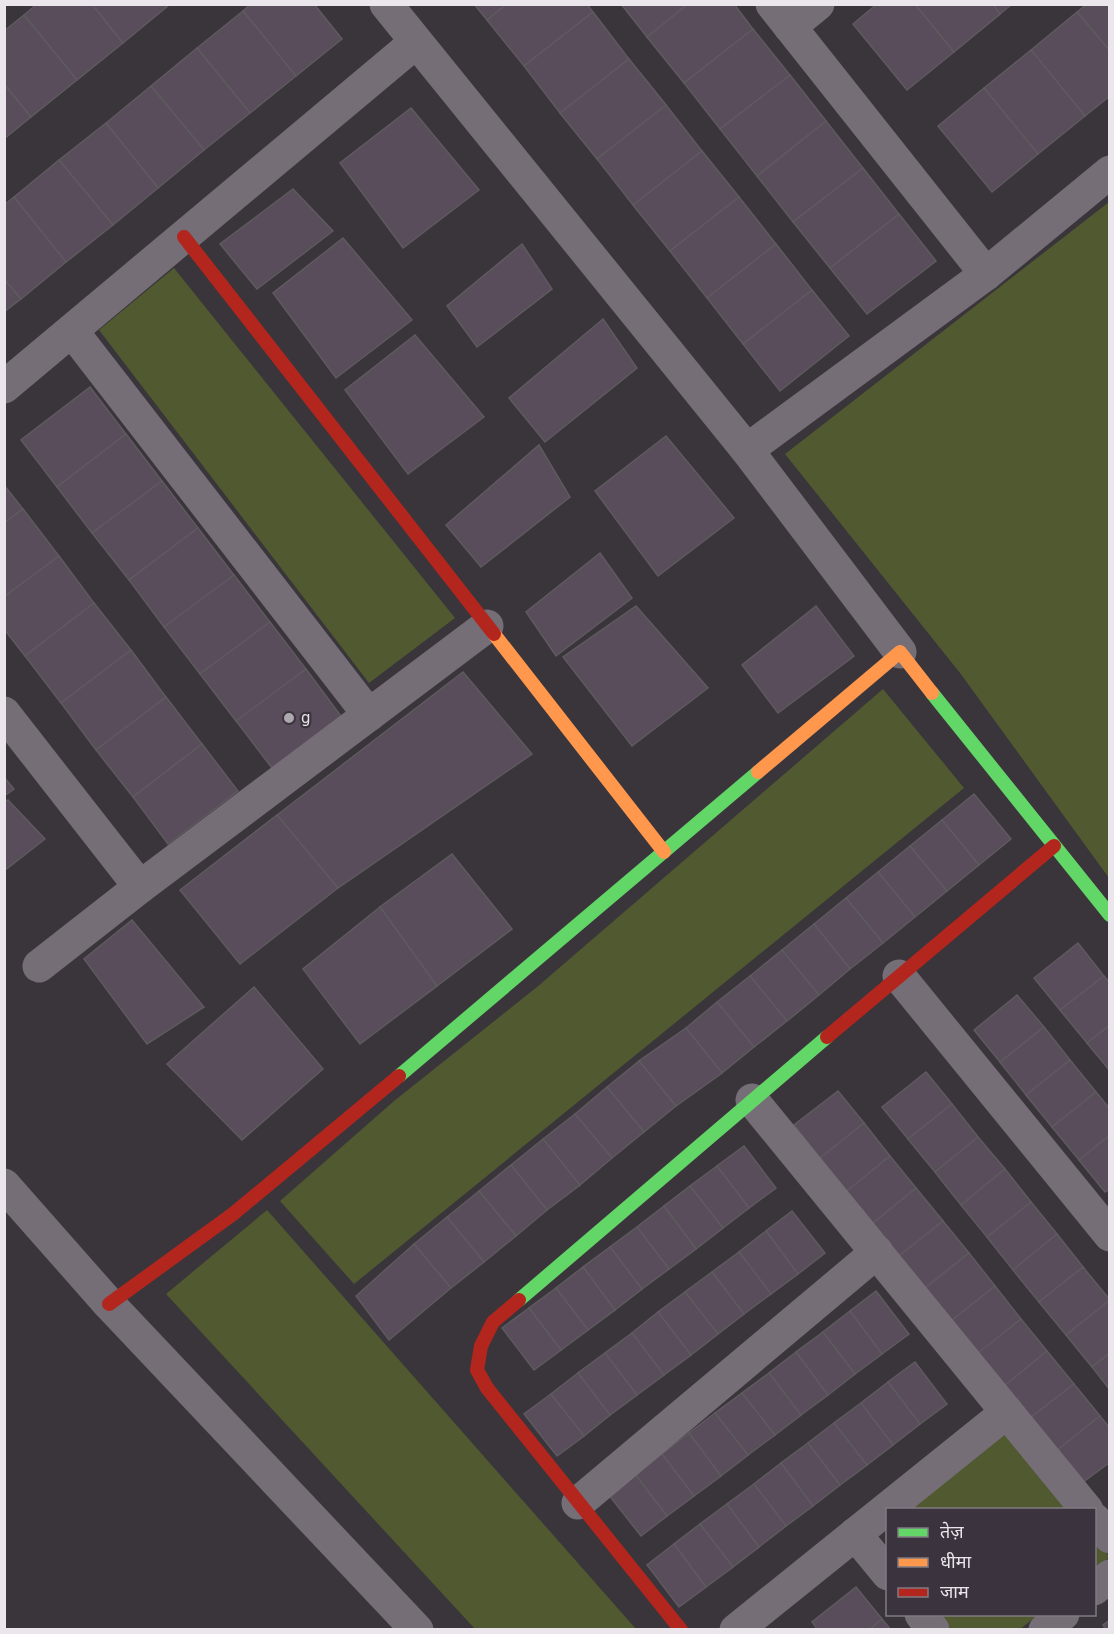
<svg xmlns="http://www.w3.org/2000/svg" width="1114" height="1634" viewBox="0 0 1114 1634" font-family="'DejaVu Sans','Noto Sans Devanagari',sans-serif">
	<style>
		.green { fill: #505930 }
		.building { fill: #594c5b; stroke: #5e5a5f; stroke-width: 1.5 }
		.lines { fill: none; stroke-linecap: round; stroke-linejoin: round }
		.street { stroke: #766e77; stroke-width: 33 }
		.fast { stroke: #63d668; stroke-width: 14 }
		.slow { stroke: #ff974d; stroke-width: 14 }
		.jam { stroke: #b3261e; stroke-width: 14 }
		.poi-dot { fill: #ada8ae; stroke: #3b333d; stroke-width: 2 }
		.labels { text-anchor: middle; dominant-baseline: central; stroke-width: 4.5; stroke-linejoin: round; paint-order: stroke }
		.poi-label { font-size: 15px; fill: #ebe6ec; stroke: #3b333d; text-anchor: start }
	</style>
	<rect width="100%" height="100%" fill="#3a353b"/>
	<!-- green -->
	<g class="green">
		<polygon points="1109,202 1109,878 960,673 785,454"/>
		<polygon points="174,268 455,618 369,683 99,330"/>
		<polygon points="883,689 964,788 354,1284 280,1201 394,1101 537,987"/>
		<polygon points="267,1210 636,1629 475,1629 166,1294"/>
		<polygon points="1004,1429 1070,1510 907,1510"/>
		<polygon points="1094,1539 1110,1557 1095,1570 1094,1570"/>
		<polygon points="938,1615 1038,1615 1019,1630 951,1629"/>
	</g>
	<!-- building -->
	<g class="building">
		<polygon points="37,4 92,4 123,43 77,80 24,15"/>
		<polygon points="92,4 168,4 169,5 123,43"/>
		<polygon points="251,4 314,4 342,39 296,76 243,11"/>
		<polygon points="474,4 507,4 487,20"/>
		<polygon points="507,4 587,4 593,12 524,66 487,20"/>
		<polygon points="621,4 688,4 647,37"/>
		<polygon points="688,4 734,4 753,29 684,83 647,37"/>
		<polygon points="877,4 915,4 954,52 907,90 853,24"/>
		<polygon points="915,4 993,4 1000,14 954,52"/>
		<polygon points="993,4 1012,4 1000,14"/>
		<polygon points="1087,4 1110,4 1110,51 1077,12"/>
		<polygon points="243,11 296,76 250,113 197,48"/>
		<polygon points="593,12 629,59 560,113 524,66"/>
		<polygon points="1077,12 1110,51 1110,96 1085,116 1031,50"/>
		<polygon points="24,15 77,80 31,117 4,84 4,31"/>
		<polygon points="753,29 790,75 720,129 684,83"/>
		<polygon points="197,48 250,113 204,150 151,86"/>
		<polygon points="1031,50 1085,116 1038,154 984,88"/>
		<polygon points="629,59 666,105 597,159 560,113"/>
		<polygon points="790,75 826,121 757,176 720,129"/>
		<polygon points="4,84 31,117 4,139"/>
		<polygon points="151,86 204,150 158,188 106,123"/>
		<polygon points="984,88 1038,154 992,192 938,126"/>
		<polygon points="666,105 702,151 633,205 597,159"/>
		<polygon points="411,108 479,190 403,248 340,163"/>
		<polygon points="826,121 863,168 793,222 757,176"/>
		<polygon points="106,123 158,188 113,225 59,160"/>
		<polygon points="702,151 739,197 670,251 633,205"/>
		<polygon points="59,160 113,225 66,262 14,197"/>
		<polygon points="863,168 899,214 830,268 793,222"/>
		<polygon points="293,189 333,231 257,289 220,244"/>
		<polygon points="14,197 66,262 21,299 4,279 4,205"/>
		<polygon points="739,197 776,244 707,298 670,251"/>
		<polygon points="899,214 936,261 867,314 830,268"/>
		<polygon points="343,238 412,320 336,378 273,293"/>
		<polygon points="522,244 552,289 477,347 447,306"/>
		<polygon points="776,244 812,290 743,344 707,298"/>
		<polygon points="4,279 21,299 4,312"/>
		<polygon points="812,290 849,336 780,391 743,344"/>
		<polygon points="603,319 637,368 545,442 509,398"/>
		<polygon points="415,335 484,417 408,474 345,390"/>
		<polygon points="90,387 126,434 57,487 21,440"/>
		<polygon points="126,434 162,481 92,533 57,487"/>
		<polygon points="666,436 734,518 658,576 595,491"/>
		<polygon points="539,445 570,497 481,567 446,525"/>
		<polygon points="162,481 198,528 129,580 92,533"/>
		<polygon points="4,485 23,509 4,523"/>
		<polygon points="23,509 59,556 4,597 4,523"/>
		<polygon points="198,528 234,575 164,627 129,580"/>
		<polygon points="600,553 632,598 556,656 526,612"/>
		<polygon points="59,556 94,603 25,656 4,629 4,597"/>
		<polygon points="234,575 270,622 200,674 164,627"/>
		<polygon points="94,603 131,650 61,703 25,656"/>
		<polygon points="636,606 708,688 632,746 563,657"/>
		<polygon points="816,606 854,656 778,713 742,665"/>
		<polygon points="270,622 306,669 236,721 200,674"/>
		<polygon points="131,650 166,697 96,750 61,703"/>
		<polygon points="306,669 341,716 272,768 236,721"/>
		<polygon points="463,672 532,754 338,888 277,815"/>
		<polygon points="166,697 202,744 133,797 96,750"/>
		<polygon points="202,744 238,791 168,844 133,797"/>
		<polygon points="4,777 14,789 4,796"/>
		<polygon points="974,794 1011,839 979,865 942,820"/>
		<polygon points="8,800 45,839 4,871 4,802"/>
		<polygon points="277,815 338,888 240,964 180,890"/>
		<polygon points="942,820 979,865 947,891 910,846"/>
		<polygon points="910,846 947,891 915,917 878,872"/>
		<polygon points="452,854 512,929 437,986 380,907"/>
		<polygon points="878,872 915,917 883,943 846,898"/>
		<polygon points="846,898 883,943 850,969 814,924"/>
		<polygon points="380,907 437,986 360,1044 303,969"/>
		<polygon points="132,920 204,1007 147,1044 84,959"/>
		<polygon points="814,924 850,969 819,995 782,950"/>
		<polygon points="1078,943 1104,976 1060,1010 1034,978"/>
		<polygon points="782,950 819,995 787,1021 750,976"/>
		<polygon points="750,976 787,1021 754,1047 717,1002"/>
		<polygon points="1104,976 1110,983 1110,1025 1087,1043 1060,1010"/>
		<polygon points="254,987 323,1069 242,1140 167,1064"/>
		<polygon points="1017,995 1044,1027 1000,1062 974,1030"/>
		<polygon points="717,1002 754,1047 722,1073 686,1028"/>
		<polygon points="1110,1025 1110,1071 1087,1043"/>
		<polygon points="1044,1027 1070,1060 1026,1095 1000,1062"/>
		<polygon points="686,1028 722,1073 676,1106 639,1061"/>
		<polygon points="1070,1060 1096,1092 1052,1127 1026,1095"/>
		<polygon points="639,1061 676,1106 644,1132 607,1087"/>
		<polygon points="926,1072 952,1104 908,1139 882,1107"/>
		<polygon points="607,1087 644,1132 612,1158 575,1114"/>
		<polygon points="838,1091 864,1123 820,1158 794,1125"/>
		<polygon points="1096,1092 1110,1109 1110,1135 1079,1160 1052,1127"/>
		<polygon points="952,1104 978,1137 935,1172 908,1139"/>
		<polygon points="575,1114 612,1158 580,1185 543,1139"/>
		<polygon points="864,1123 890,1156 847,1191 820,1158"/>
		<polygon points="1110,1135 1110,1189 1105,1192 1079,1160"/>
		<polygon points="978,1137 1005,1169 961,1205 935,1172"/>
		<polygon points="543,1139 580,1185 547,1210 511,1165"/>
		<polygon points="744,1146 776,1188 749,1208 717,1166"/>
		<polygon points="890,1156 916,1188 873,1223 847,1191"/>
		<polygon points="511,1165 547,1210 516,1236 479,1191"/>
		<polygon points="717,1166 749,1208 723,1228 690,1186"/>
		<polygon points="1005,1169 1031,1202 987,1237 961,1205"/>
		<polygon points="690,1186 723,1228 696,1249 664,1206"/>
		<polygon points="916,1188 943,1221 899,1256 873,1223"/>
		<polygon points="479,1191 516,1236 484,1262 447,1217"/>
		<polygon points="1031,1202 1057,1234 1013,1270 987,1237"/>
		<polygon points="664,1206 696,1249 669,1269 637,1227"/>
		<polygon points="792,1211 825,1253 798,1274 766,1231"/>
		<polygon points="447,1217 484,1262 451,1288 414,1244"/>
		<polygon points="943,1221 969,1253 925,1288 899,1256"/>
		<polygon points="637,1227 669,1269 642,1289 610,1247"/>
		<polygon points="766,1231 798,1274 771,1294 739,1252"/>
		<polygon points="1057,1234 1083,1267 1039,1302 1013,1270"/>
		<polygon points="414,1244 451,1288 389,1340 356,1296"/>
		<polygon points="610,1247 642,1289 615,1310 583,1267"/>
		<polygon points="739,1252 771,1294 744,1314 712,1272"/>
		<polygon points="969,1253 995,1286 951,1321 925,1288"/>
		<polygon points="583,1267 615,1310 588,1330 556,1288"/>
		<polygon points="1083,1267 1110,1300 1066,1335 1039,1302"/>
		<polygon points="712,1272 744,1314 718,1334 685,1292"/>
		<polygon points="995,1286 1021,1319 978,1353 951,1321"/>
		<polygon points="556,1288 588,1330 561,1350 529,1308"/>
		<polygon points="876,1291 909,1334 882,1354 850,1311"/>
		<polygon points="685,1292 718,1334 691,1355 658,1312"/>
		<polygon points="1110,1300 1110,1353 1092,1367 1066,1335"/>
		<polygon points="529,1308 561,1350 534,1370 502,1328"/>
		<polygon points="850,1311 882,1354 855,1374 823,1332"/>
		<polygon points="658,1312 691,1355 664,1375 632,1333"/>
		<polygon points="1021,1319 1047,1351 1004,1386 978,1353"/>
		<polygon points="823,1332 855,1374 828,1395 796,1352"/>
		<polygon points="632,1333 664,1375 637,1395 605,1353"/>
		<polygon points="1047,1351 1074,1384 1030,1418 1004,1386"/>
		<polygon points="796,1352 828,1395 801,1415 769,1373"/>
		<polygon points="605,1353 637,1395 610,1415 578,1373"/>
		<polygon points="1110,1353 1110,1390 1092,1367"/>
		<polygon points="915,1362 947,1404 920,1424 888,1382"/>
		<polygon points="578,1373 610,1415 584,1436 551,1394"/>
		<polygon points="769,1373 801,1415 775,1435 742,1393"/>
		<polygon points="888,1382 920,1424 893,1445 861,1403"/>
		<polygon points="1074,1384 1100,1416 1056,1451 1030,1418"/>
		<polygon points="742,1393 775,1435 748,1455 715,1413"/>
		<polygon points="551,1394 584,1436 557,1456 524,1414"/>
		<polygon points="861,1403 893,1445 867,1465 834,1423"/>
		<polygon points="715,1413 748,1455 721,1476 689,1433"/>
		<polygon points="1100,1416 1110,1428 1110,1462 1082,1483 1056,1451"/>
		<polygon points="834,1423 867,1465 840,1485 808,1443"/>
		<polygon points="689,1433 721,1476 694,1496 662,1454"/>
		<polygon points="808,1443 840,1485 813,1506 781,1463"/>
		<polygon points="662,1454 694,1496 667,1516 635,1474"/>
		<polygon points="781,1463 813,1506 786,1526 754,1484"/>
		<polygon points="635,1474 667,1516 641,1536 608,1494"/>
		<polygon points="754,1484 786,1526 759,1547 727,1504"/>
		<polygon points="727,1504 759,1547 733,1567 700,1524"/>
		<polygon points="700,1524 733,1567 706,1587 674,1544"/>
		<polygon points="674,1544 706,1587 679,1607 647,1565"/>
		<polygon points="856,1587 882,1619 869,1630 818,1630 812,1622"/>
		<polygon points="882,1619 891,1630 869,1630"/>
		<polygon points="1110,1620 1110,1630 1106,1630 1103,1625"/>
	</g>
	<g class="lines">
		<!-- street -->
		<g class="street">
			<polyline points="386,4 747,450"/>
			<polyline points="772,4 986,274"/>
			<polyline points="790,27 818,4"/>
			<polyline points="72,331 369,715"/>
			<polyline points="4,387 416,42"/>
			<polyline points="900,652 747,450 986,274 1110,172"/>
			<polyline points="4,713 140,887"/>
			<polyline points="39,966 140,887 487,626"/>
			<polyline points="899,976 1110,1235"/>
			<polyline points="752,1100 1087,1510"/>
			<polyline points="4,1185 109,1304 417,1630"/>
			<polyline points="578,1503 877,1252"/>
			<polyline points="1094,1519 1110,1537"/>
			<polyline points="855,1534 888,1574"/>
			<polyline points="1094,1589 1110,1576"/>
			<polyline points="921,1614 933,1630"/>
			<polyline points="736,1630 1007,1412"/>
			<polyline points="1045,1630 1063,1614"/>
		</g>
		<!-- fast -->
		<g class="fast">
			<polyline points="932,693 1110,915"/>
			<polyline points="399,1076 758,772"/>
			<polyline points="519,1300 827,1037"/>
		</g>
		<!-- slow -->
		<g class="slow">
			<polyline points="494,634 664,852"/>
			<polyline points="758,772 900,652 932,693"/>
		</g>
		<!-- jam -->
		<g class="jam">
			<polyline points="184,237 494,634"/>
			<polyline points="827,1037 1054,846"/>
			<polyline points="519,1300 493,1322 481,1346 477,1370 487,1388 681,1630"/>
			<polyline points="109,1304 233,1214 399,1076"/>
		</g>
	</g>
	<!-- markers -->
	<circle class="poi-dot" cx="289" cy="718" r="6"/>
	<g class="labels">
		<!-- poi labels -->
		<g class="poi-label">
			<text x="301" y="718">g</text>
		</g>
	</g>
	<!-- border -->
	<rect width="1114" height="1634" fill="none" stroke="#ebe6ec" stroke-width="12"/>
	<!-- legend -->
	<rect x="886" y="1508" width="210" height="108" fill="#3b333d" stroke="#817b83" stroke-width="1.5"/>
	<rect x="898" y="1528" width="30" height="9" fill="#63d668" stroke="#817b83" stroke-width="1.5"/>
	<text x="940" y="1538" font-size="18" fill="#ebe6ec">तेज़</text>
	<rect x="898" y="1558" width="30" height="9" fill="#ff974d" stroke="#817b83" stroke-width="1.5"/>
	<text x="940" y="1568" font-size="18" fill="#ebe6ec">धीमा</text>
	<rect x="898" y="1588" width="30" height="9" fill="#b3261e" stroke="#817b83" stroke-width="1.5"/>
	<text x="940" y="1598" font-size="18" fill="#ebe6ec">जाम</text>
</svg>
